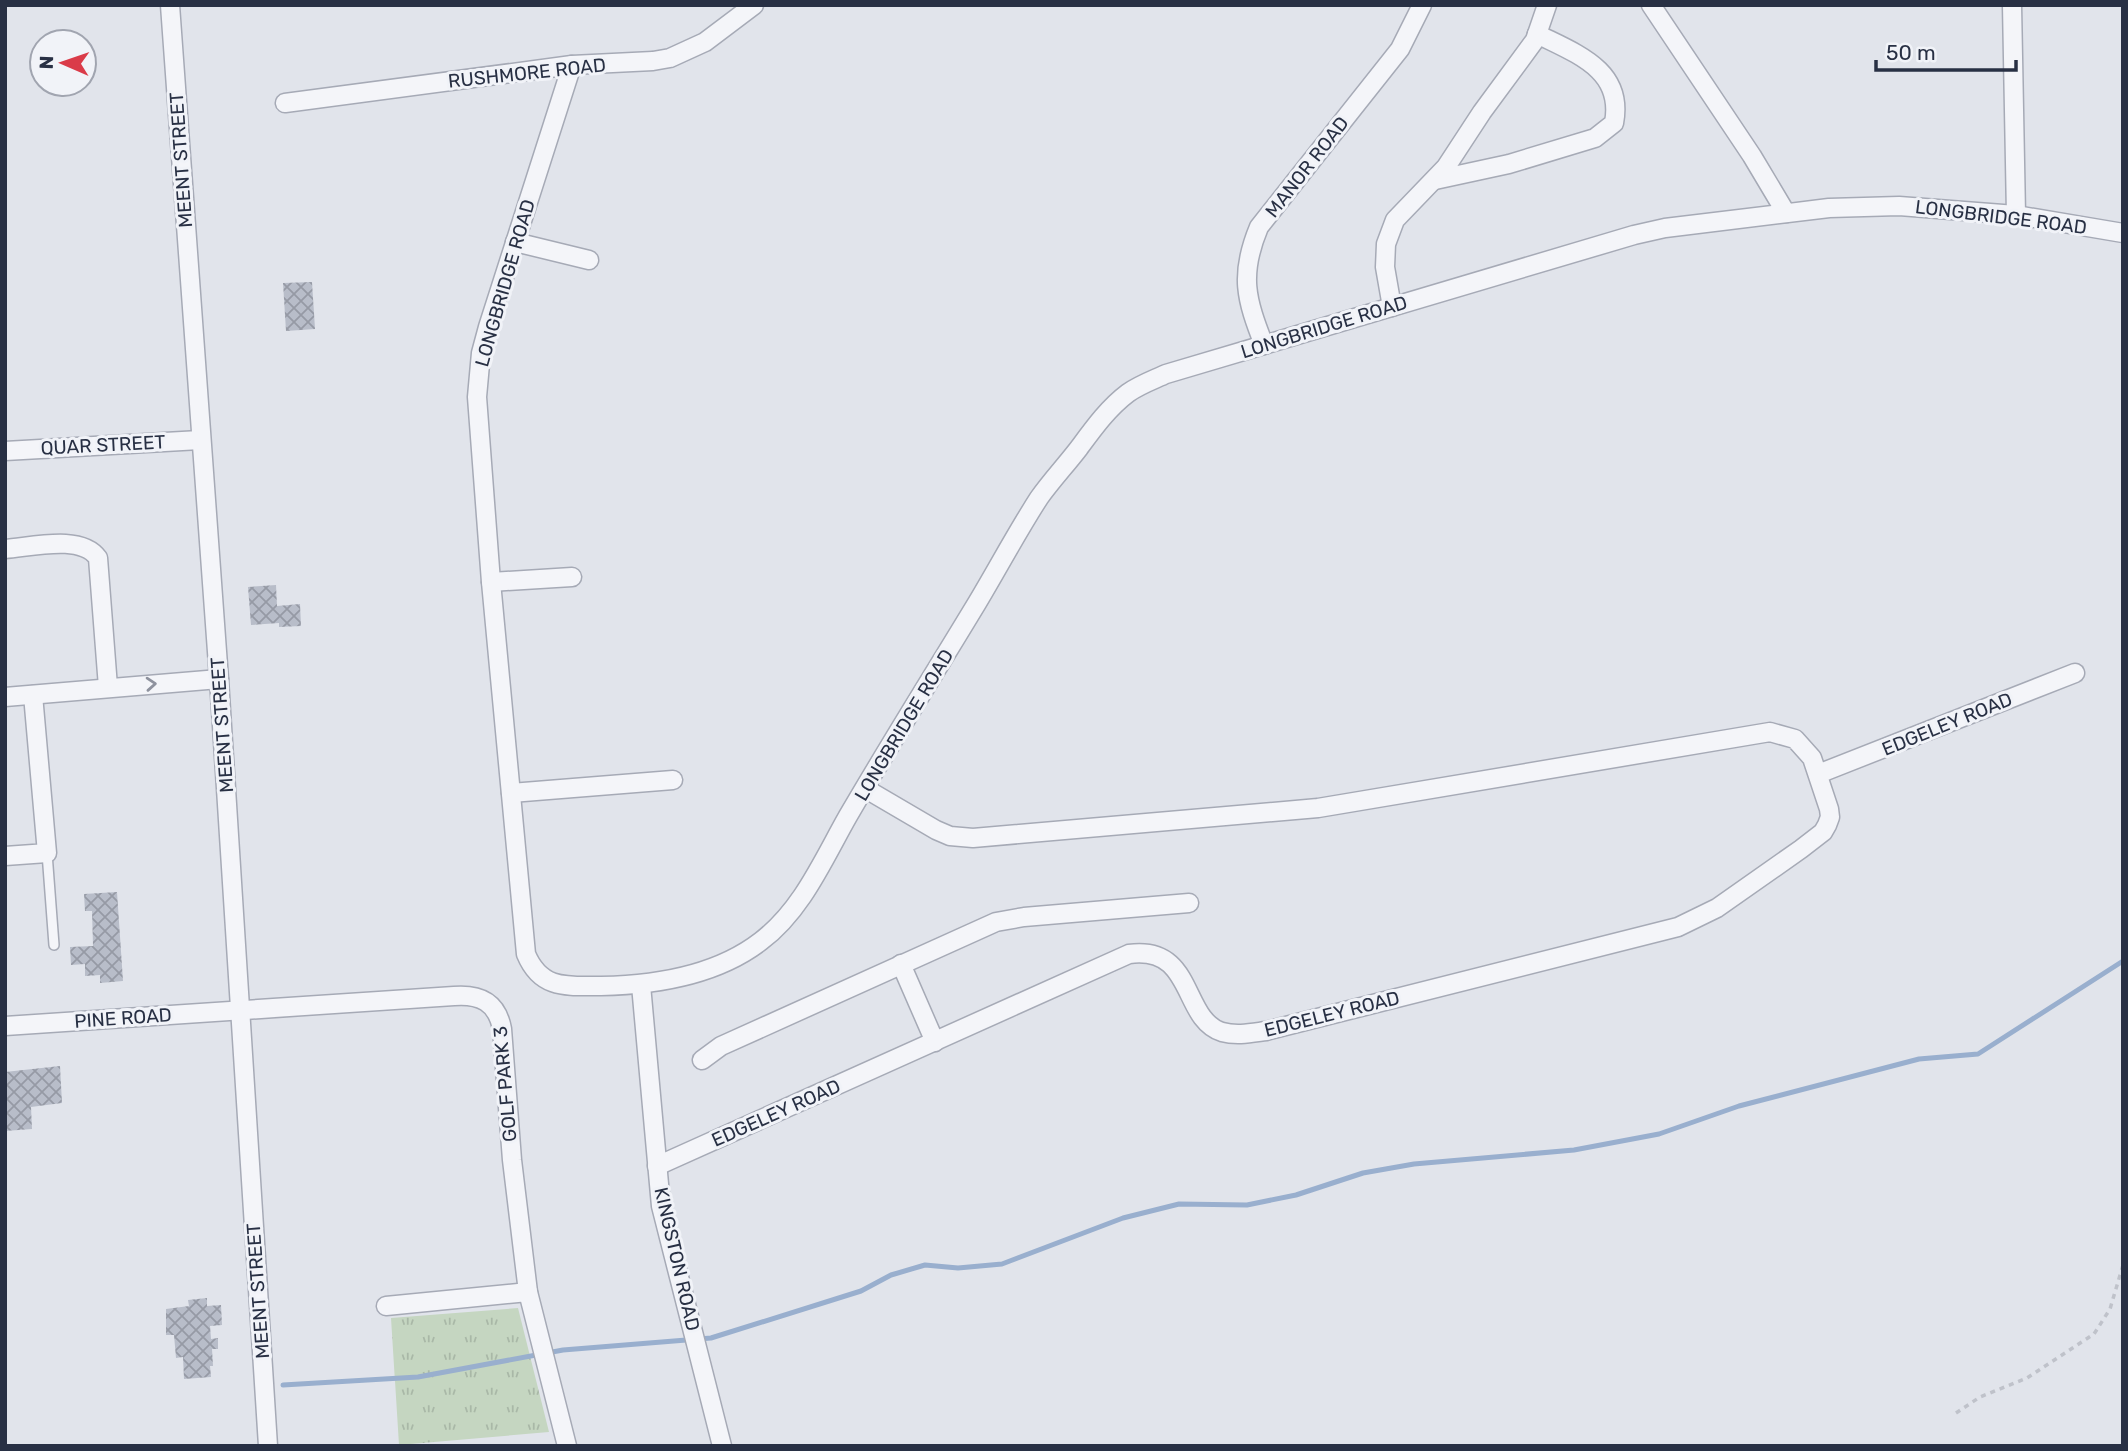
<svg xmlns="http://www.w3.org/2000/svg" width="2128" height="1451" viewBox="0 0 2128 1451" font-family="Rubik,sans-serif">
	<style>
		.park { fill: url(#park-tufts) }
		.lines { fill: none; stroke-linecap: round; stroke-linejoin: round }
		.stream { stroke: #99afce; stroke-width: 5 }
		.building { fill: url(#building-cross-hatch) }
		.service-casing { stroke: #a6aab6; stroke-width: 12 }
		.minor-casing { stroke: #a6aab6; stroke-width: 21 }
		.path { stroke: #bfc2ca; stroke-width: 3.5; stroke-dasharray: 5 5; stroke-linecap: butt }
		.service { stroke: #f4f5f9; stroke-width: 9 }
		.minor { stroke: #f4f5f9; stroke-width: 18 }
		.oneway { stroke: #8e929e }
		.labels { text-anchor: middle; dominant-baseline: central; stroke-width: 6; stroke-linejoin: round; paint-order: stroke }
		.street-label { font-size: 19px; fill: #283044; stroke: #f1f3f8 }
	</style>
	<defs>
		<pattern id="park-tufts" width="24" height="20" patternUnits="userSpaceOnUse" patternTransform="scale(1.75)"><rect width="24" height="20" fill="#c5d6c1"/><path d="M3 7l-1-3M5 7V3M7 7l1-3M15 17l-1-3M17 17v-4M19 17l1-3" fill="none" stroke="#a9b8a7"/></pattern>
		<pattern id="building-cross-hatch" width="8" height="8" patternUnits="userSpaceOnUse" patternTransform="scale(1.75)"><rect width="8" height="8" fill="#b8bdc9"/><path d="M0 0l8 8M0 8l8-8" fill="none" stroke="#969aa5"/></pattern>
	</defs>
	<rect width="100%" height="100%" fill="#e1e4eb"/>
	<!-- park -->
	<polygon class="park" points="518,1308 549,1432 399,1445 391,1318"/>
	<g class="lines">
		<!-- stream -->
		<polyline class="stream" points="283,1385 418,1377 563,1350 711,1338 861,1291 891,1275 925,1265 958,1268 1002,1264 1123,1218 1179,1204 1247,1205 1296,1195 1363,1173 1414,1164 1574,1150 1659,1134 1739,1106 1919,1059 1978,1054 2123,961"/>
	</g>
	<!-- building -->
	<g class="building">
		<polygon points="312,282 315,329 286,331 283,283"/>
		<polygon points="276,585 277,606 300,604 301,626 279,627 279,623 251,625 248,587"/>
		<polygon points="117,892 123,981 100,983 100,975 85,976 85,964 71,965 70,947 93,946 92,911 85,911 84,894"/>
		<polygon points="60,1066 62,1103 31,1107 32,1129 5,1131 5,1072"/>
		<polygon points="207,1298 207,1306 221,1305 222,1325 210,1326 211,1339 218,1338 218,1349 212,1349 213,1366 210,1366 211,1377 184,1379 183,1357 176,1358 174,1335 166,1335 166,1309 189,1306 188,1300"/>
	</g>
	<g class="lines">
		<defs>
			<polyline id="service" points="47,853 54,945"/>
			<g id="minor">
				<polyline points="170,5 219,679 268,1446"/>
				<polyline points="1651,5 1752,156 1786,213"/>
				<polyline points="2012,5 2016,215"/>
				<path d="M572 65 488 327 481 353 477 397 491 582 526 954C541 990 567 986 601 986 656 985 717 975 761 941 802 910 823 860 848 816 890 744 934 674 977 603 998 568 1017 532 1039 498 1051 481 1066 465 1079 448 1093 429 1108 408 1128 393 1139 385 1153 380 1166 374L1634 235 1665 228 1829 208 1899 206 2016 215 2123 233"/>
				<polyline points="285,103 572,65 653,61 670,58 705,42 754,5"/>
				<path d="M1435 180 1509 164 1595 138 1614 123C1624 70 1577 54 1537 34"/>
				<polyline points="515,242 589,260"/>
				<polyline points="1392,307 1385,267 1386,244 1395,220 1446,167 1482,112 1535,40 1547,5"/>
				<path d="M1264 345C1246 299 1239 275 1259 227L1400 49 1422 5"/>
				<polyline points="5,451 200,440"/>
				<path d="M5 549C32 547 81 534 98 558L108 687"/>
				<polyline points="491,582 572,577"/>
				<polyline points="5,697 219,679"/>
				<polyline points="1818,774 2075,673"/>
				<polyline points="511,793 673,780"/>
				<polyline points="5,856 47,853 33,695"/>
				<polyline points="901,964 935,1042"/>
				<polyline points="641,985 661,1206 722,1446"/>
				<path d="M5 1026 454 996C480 994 497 1002 502 1029L512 1160 528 1292 567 1446"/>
				<polyline points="702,1060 721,1046 996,922 1024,917 1189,903"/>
				<path d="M657 1166 1129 954C1195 945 1181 1019 1222 1032 1237 1036 1251 1033 1266 1031L1678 927 1717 908 1801 849 1823 832 1827 825 1830 817 1829 809 1812 758 1795 739 1770 732 1318 808 973 838 950 836 936 830 866 789"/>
				<polyline points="386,1306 528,1292"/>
			</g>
		</defs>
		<!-- service casing -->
		<use href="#service" class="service-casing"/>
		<!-- minor casing -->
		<use href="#minor" class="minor-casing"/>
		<!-- path -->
		<polyline class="path" points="1956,1413 1980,1397 2027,1378 2094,1334 2110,1309 2123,1265"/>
		<!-- service -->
		<use href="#service" class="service"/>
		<!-- minor -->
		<use href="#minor" class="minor"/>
	</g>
	<!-- one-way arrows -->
	<defs><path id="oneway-chevron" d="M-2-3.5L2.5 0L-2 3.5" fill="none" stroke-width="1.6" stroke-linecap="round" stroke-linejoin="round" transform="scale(1.75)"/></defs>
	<use class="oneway" href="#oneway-chevron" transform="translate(151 684) rotate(-4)"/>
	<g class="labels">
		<!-- street labels -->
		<g class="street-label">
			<text transform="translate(527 73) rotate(-6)">RUSHMORE ROAD</text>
			<text transform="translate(181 160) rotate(-94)">MEENT STREET</text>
			<text transform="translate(1307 167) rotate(-52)">MANOR ROAD</text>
			<text transform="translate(2001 217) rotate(7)">LONGBRIDGE ROAD</text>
			<text transform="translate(505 283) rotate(-74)">LONGBRIDGE ROAD</text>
			<text transform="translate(1324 327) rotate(-17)">LONGBRIDGE ROAD</text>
			<text transform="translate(103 445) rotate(-3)">QUAR STREET</text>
			<text transform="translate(1947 724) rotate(-22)">EDGELEY ROAD</text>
			<text transform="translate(222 725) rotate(-94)">MEENT STREET</text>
			<text transform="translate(904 725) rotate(-59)">LONGBRIDGE ROAD</text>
			<text transform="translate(1332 1014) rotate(-14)">EDGELEY ROAD</text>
			<text transform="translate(123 1018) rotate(-4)">PINE ROAD</text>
			<text transform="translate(505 1084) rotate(-95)">GOLF PARK 3</text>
			<text transform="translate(776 1113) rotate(-24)">EDGELEY ROAD</text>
			<text transform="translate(677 1259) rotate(77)">KINGSTON ROAD</text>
			<text transform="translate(258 1291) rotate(-94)">MEENT STREET</text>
		</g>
	</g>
	<!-- border -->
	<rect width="2128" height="1451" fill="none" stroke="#283044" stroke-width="14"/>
	<!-- north arrow -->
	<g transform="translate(63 63) rotate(272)"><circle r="33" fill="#f1f3f8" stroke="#a1a5b0" stroke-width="2"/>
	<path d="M0-5L12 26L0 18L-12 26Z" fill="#da3b49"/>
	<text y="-10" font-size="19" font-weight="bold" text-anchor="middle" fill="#283044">N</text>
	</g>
	<!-- scale -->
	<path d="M1876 60v10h140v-10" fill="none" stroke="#283044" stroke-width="3.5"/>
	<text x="1886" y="60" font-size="21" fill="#283044" stroke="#f1f3f8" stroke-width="5" paint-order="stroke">50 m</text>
</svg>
